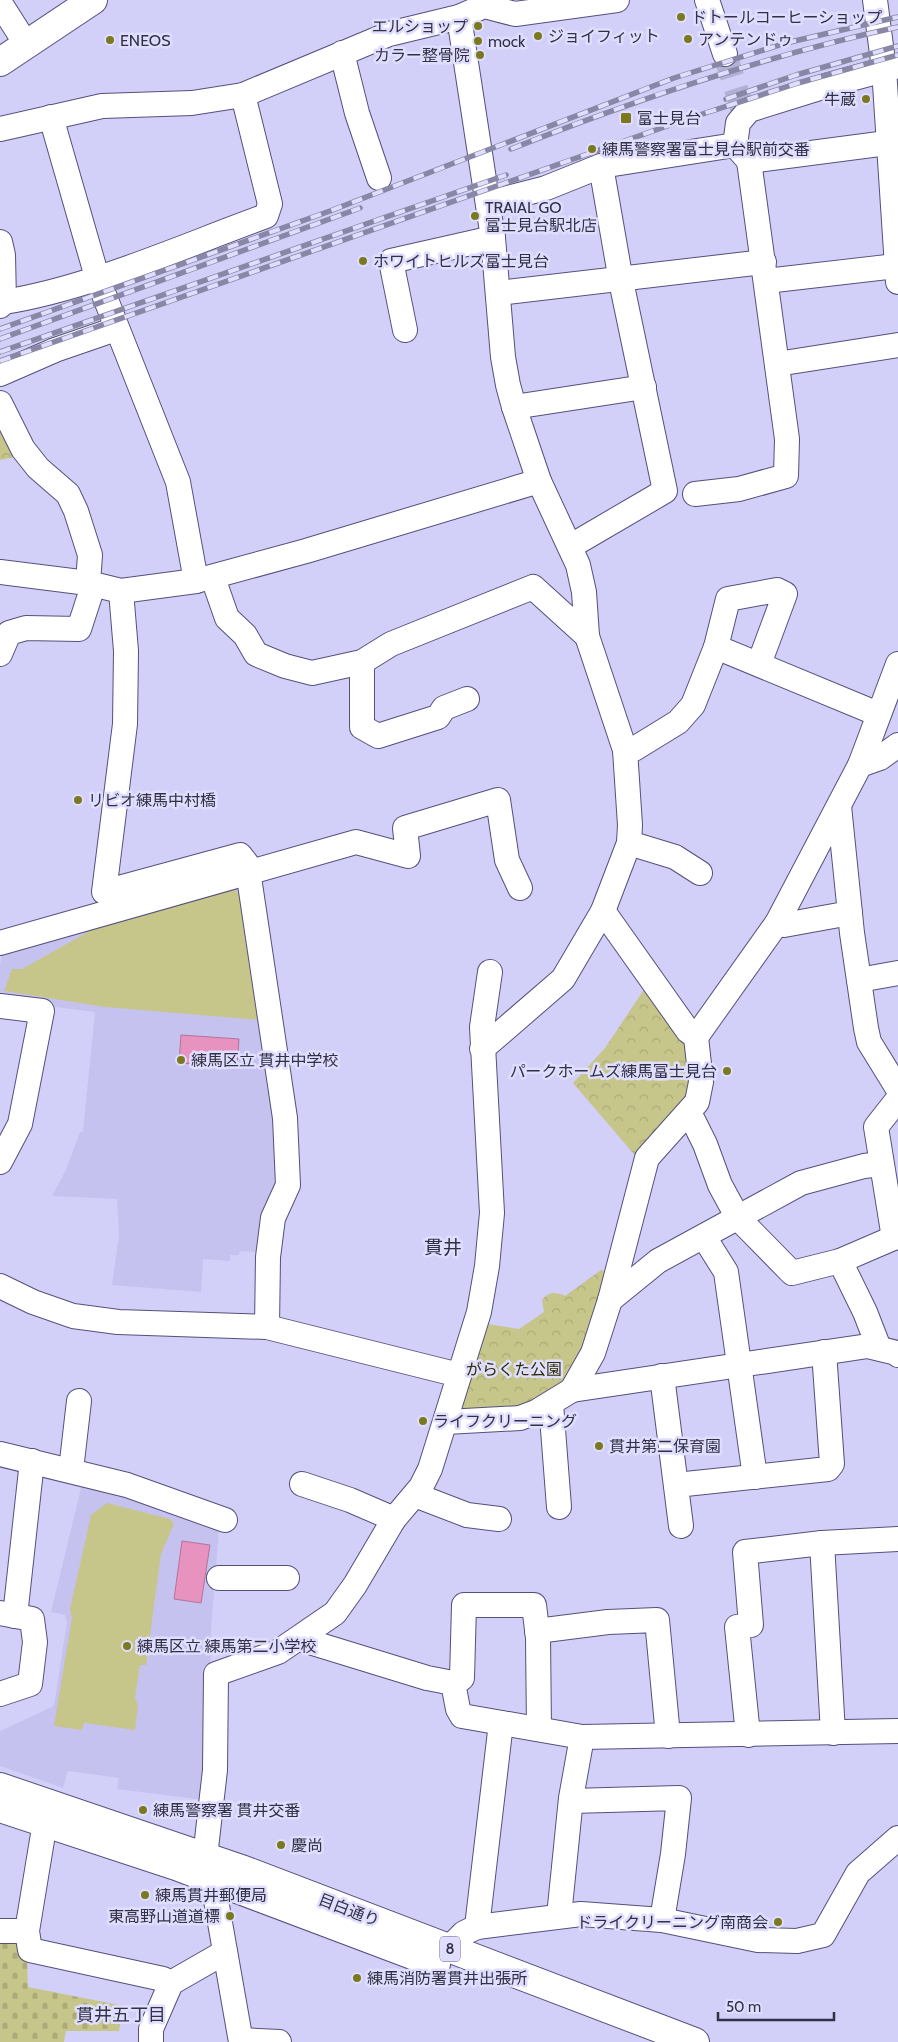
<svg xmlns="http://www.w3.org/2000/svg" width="898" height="2042" viewBox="0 0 898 2042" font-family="Cabin,'Noto Sans JP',sans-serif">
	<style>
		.built { fill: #c5c2f0 }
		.green { fill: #c7c68a }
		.cemetery { fill: url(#cemetery-stones) }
		.park { fill: url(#park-crowns) }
		.water { fill: #e892bf; stroke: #b1759a }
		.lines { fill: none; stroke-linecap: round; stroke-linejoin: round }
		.minor-tunnel { stroke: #b2b0d5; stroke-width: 24; stroke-dasharray: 24 12; stroke-linecap: butt }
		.minor-casing { stroke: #54507c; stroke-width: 26 }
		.major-casing { stroke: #54507c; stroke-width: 30 }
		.minor { stroke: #fff; stroke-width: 24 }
		.major { stroke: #fff; stroke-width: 28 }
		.rail-casing { stroke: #8887a6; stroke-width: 5.5 }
		.rail { stroke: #e0defe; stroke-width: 4; stroke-dasharray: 11; stroke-linecap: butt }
		.poi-dot { fill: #7b791f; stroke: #e0defe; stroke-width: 2 }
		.labels { text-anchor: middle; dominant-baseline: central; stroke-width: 5; stroke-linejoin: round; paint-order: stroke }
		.shield { fill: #e0defe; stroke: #66647c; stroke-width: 1 }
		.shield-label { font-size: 15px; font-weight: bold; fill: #313044 }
		.poi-label { font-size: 16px; fill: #313044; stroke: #e0defe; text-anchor: start }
		.park-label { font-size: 16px; fill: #2e2d04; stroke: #e0defe }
		.street-label { font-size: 16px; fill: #313044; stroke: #e0defe }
		.neighbourhood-label { font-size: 18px; fill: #313044; stroke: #e0defe }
		.quarter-label { font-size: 19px; fill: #313044; stroke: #e0defe }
	</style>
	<defs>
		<pattern id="cemetery-stones" width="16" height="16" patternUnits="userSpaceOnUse" patternTransform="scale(1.25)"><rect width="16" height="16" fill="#c7c68a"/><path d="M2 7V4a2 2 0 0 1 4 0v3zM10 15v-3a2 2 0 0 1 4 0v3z" fill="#abaa78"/></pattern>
		<pattern id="park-crowns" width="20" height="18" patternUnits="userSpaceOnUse" patternTransform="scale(1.25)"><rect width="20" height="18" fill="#c7c68a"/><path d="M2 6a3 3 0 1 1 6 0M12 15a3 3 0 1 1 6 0" fill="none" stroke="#abaa78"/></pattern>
	</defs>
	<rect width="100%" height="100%" fill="#d2d0f9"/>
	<!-- built -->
	<g class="built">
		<polygon points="246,881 281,1183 262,1248 256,1252 240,1251 239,1255 230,1255 230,1261 203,1259 201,1292 112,1285 119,1235 117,1199 52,1196 66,1170 80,1132 83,1132 95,1012 0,1000 0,964 4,949"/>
		<polygon points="83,1480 219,1528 211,1629 209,1770 205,1800 117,1789 119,1778 68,1771 63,1788 0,1766 0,1731 54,1706 67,1622 65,1615 51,1612"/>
	</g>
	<!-- green -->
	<g class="green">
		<polygon points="233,888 241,896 259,1020 105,1007 4,991 12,969 22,969 102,924"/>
		<polygon points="107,1503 170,1519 174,1524 161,1554 146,1665 140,1665 135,1698 138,1705 135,1730 84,1723 82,1730 54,1726 72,1618 70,1609 91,1515"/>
	</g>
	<!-- cemetery -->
	<polygon class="cemetery" points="0,1934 22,1935 27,1958 28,1987 124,2006 119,2031 66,2031 64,2042 0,2042"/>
	<!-- park -->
	<g class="park">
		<polygon points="0,419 20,456 0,460"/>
		<polygon points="647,985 692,1048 691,1101 638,1159 573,1083 605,1048"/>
		<path d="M601 1270 609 1272 599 1310 567 1383 517 1411 463 1414 459 1408 487 1324 519 1329 544 1312 542 1300C548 1292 555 1291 565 1296Z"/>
	</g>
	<!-- water -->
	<g class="water">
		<polygon points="181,1035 239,1039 237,1067 179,1063"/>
		<polygon points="182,1541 210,1545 201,1603 174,1599"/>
	</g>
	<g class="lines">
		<!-- minor-tunnel -->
		<polyline class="minor-tunnel" points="725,54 742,108"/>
		<defs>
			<g id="minor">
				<polyline points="707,0 725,54"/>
				<polyline points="875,0 884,69 898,282"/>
				<polyline points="0,3 26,44"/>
				<polyline points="459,17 493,238 503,357 508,385 514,407 539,481 578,565 584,592 587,636 625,750 630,825 629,843 603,911 563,979 482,1049"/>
				<polyline points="342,53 357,113 379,178"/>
				<polyline points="51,117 97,277 178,482 196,581"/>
				<polyline points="0,129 102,106 192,103 243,95 389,34 459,17 484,6 515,14 617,0"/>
				<polyline points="887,143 749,161 735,145 738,123 749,110 829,85 898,66"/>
				<polyline points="488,203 546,188 601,166 735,145"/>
				<polyline points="0,242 3,255 4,302 0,306"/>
				<polyline points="766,281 896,266"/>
				<polyline points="499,293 764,262"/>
				<path d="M4 302C91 288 183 246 266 216L270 204 243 95"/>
				<polyline points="405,330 391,261 493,238"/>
				<polyline points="777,364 898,345"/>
				<polyline points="0,374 55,350 116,329"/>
				<polyline points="0,403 23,449 38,468 68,494 76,511 90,555 88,583"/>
				<polyline points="514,407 644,387"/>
				<polyline points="695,494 739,489 786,476 787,439 749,161"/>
				<polyline points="571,546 665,491 621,281 601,166"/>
				<polyline points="0,572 88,583 121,591 196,581 306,551 539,481"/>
				<polyline points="213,578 227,618 245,635 256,654 285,666 312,673 362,662 391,644 533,587 587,636"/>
				<polyline points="121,591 126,651 125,724 104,892 240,855 247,864 285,1118 288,1185 273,1218 268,1257 267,1327"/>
				<polyline points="716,647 728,599 777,590 785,594 759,664"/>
				<polyline points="0,654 9,633 26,628 79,629 93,586"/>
				<polyline points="362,662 362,727 378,736 438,717 444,708 467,699"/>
				<polyline points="625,750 634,749 678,722 693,705 716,647 878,714"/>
				<polyline points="860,765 880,758 898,745"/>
				<polyline points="839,806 852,933 866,1028 869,1042 898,1089"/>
				<polyline points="629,843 675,857 700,873"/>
				<polyline points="777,923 784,925 850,913"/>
				<polyline points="0,943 356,842 408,856 405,828 498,800 507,860 520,888"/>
				<polyline points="859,980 898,973"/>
				<polyline points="0,1006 42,1011 20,1124 0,1162"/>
				<polyline points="696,1037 777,923 860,765 898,664"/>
				<polyline points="689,1112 705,1144 720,1185 738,1218 792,1273 840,1261 898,1236"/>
				<polyline points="704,1237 726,1272 755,1477"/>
				<polyline points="894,1238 876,1127 898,1099"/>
				<polyline points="840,1261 865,1312 879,1348"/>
				<polyline points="0,1286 33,1302 73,1316 118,1322 267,1327 459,1375"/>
				<polyline points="610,1300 658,1261 801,1183 864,1166 881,1164"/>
				<polyline points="662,1376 681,1526"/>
				<polyline points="572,1390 868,1346 897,1353 898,1355"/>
				<polyline points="551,1404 559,1507"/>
				<polyline points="446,1422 520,1418 536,1412 572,1390 593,1353 610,1300 647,1158 697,1102 701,1082 696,1037 688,1031 603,911"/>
				<polyline points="0,1454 127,1485 225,1520"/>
				<polyline points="71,1470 79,1401"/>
				<polyline points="302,1484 350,1500 394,1519"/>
				<polyline points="676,1485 828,1469 832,1464 824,1352"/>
				<polyline points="415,1495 467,1515 499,1519"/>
				<polyline points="822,1543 833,1733"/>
				<polyline points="219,1578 287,1578"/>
				<polyline points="0,1613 32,1619 35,1642 30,1684 0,1694"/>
				<polyline points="15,1616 32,1461"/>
				<polyline points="537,1631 608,1622 657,1620 668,1736"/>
				<polyline points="300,1639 427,1678 453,1683 458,1709 462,1716 582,1737 898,1731"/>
				<polyline points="453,1685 462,1678 464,1605 534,1605 538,1638 539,1729"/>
				<polyline points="748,1735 737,1627 751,1625 745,1552 822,1543 898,1539"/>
				<polyline points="571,1801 679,1798 673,1854 662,1920"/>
				<polyline points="45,1822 27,1931 30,1950 163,1979 171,1983"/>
				<polyline points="559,1916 571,1798 582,1737"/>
				<polyline points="477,1927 501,1723"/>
				<polyline points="0,1931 27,1931"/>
				<polyline points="448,1949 464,1933 477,1927 581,1914 662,1920 758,1940 797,1941 823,1935 858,1873 898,1838"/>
				<polyline points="241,2040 279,2042"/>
				<polyline points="151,2042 151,2029 171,1983 225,1952"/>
				<polyline points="241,2042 216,1900 205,1857 215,1770 216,1674 278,1652 335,1613 355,1585 394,1519 421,1487 430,1469 479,1312 487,1266 492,1213 482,1027 490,972"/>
			</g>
			<g id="major">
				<polyline points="0,62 93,0"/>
				<polyline points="0,1787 244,1870 695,2042"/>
				<polyline points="0,1808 176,1866 436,1964"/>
			</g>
		</defs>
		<!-- minor casing -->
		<use href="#minor" class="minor-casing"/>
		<!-- major casing -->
		<use href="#major" class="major-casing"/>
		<!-- minor -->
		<use href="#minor" class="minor"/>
		<!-- major -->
		<use href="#major" class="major"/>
		<defs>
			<g id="rail">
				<polyline points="726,99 796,75 898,46"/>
				<path d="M511 149C637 99 765 56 898 27"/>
				<polyline points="0,329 330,211 674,78 786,43 898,17"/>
				<polyline points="0,339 360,208"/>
				<polyline points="0,352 506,175"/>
				<polyline points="0,361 687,119 798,83 898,55"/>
			</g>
		</defs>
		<!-- rail casing -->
		<use href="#rail" class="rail-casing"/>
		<!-- rail -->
		<use href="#rail" class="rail"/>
	</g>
	<!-- markers -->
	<g class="poi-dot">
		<circle cx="681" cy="17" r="5"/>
		<circle cx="478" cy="26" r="5"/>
		<circle cx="538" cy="36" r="5"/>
		<circle cx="688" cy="39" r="5"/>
		<circle cx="110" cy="40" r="5"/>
		<circle cx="478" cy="41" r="5"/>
		<circle cx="480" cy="55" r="5"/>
		<circle cx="866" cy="99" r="5"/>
		<rect x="620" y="112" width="12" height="12" rx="2.5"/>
		<circle cx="592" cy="149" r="5"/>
		<circle cx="475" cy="216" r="5"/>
		<circle cx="363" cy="261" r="5"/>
		<circle cx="78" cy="800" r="5"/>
		<circle cx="181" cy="1060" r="5"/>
		<circle cx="727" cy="1071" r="5"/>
		<circle cx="423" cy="1421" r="5"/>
		<circle cx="599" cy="1446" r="5"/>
		<circle cx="127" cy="1646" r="5"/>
		<circle cx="143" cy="1810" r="5"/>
		<circle cx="281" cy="1845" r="5"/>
		<circle cx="145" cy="1895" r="5"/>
		<circle cx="230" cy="1916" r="5"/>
		<circle cx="778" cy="1922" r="5"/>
		<circle cx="357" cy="1978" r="5"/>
	</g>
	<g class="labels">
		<!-- shield labels -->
		<rect class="shield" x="440" y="1936.5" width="20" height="25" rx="4"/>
		<g class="shield-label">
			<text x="450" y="1949">8</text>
		</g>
		<!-- poi labels -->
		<g class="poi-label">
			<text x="691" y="17">ドトールコーヒーショップ</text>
			<text x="468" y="26" text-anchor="end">エルショップ</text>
			<text x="548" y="36">ジョイフィット</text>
			<text x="698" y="39">アンテンドゥ</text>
			<text x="120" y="40">ENEOS</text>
			<text x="488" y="41">mock</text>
			<text x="470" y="55" text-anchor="end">カラー整骨院</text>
			<text x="856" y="99" text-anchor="end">牛蔵</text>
			<text x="637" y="118">富士見台</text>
			<text x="602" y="149">練馬警察署富士見台駅前交番</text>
			<text x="485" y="207">TRAIAL GO<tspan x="485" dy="18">富士見台駅北店</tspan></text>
			<text x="373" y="261">ホワイトヒルズ富士見台</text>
			<text x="88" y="800">リビオ練馬中村橋</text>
			<text x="191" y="1060">練馬区立 貫井中学校</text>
			<text x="717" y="1071" text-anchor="end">パークホームズ練馬富士見台</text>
			<text x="433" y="1421">ライフクリーニング</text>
			<text x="609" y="1446">貫井第二保育園</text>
			<text x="137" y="1646">練馬区立 練馬第二小学校</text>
			<text x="153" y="1810">練馬警察署 貫井交番</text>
			<text x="291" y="1845">慶尚</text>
			<text x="155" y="1895">練馬貫井郵便局</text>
			<text x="220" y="1916" text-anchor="end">東高野山道道標</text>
			<text x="768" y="1922" text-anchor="end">ドライクリーニング南商会</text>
			<text x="367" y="1978">練馬消防署貫井出張所</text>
		</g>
		<!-- park labels -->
		<g class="park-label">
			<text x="514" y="1369">がらくた公園</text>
		</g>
		<!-- street labels -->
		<g class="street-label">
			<text transform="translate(349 1910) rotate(21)">目白通り</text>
		</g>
		<!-- neighbourhood labels -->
		<g class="neighbourhood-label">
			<text x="121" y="2015">貫井五丁目</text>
		</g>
		<!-- quarter labels -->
		<g class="quarter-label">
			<text x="443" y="1247">貫井</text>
		</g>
	</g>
	<!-- scale -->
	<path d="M718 2012v8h116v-8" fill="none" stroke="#313044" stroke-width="2.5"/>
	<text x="726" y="2012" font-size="15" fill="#313044" stroke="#e0defe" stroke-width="4" paint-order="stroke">50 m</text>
</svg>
